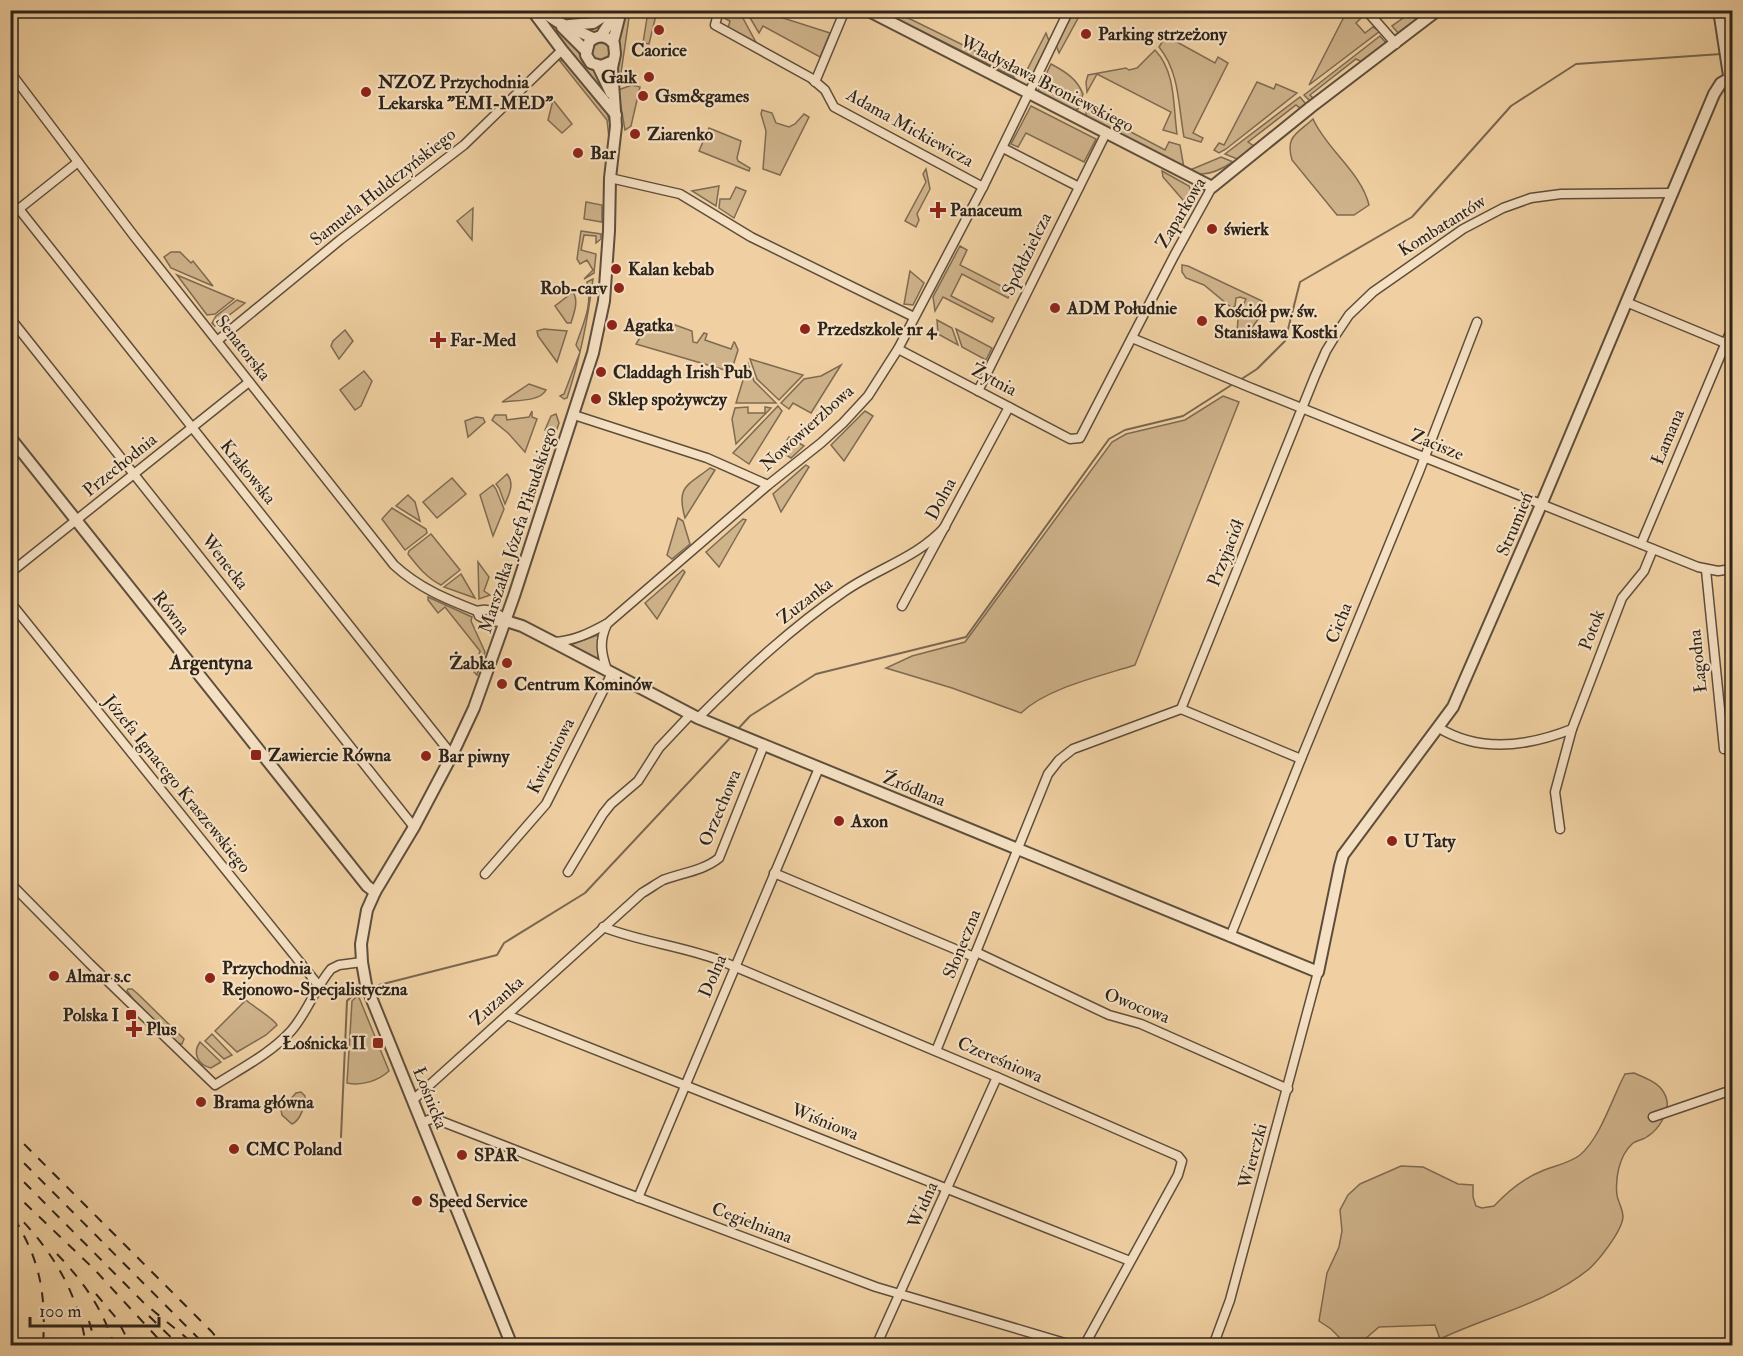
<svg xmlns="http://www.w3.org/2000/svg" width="1743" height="1356" viewBox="0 0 1743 1356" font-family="'IM FELL Double Pica',serif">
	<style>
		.green { fill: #cfb38b; stroke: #7e6b52; stroke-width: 1.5 }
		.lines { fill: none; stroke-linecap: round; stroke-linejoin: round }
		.stream { stroke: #796750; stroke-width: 2 }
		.minor-casing { stroke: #5d4e3c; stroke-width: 11 }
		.tertiary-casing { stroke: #5d4e3c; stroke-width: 14 }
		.minor { stroke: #f5e0c3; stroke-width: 8 }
		.tertiary { stroke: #f5e0c3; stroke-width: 10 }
		.rail { stroke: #2c231a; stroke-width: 2; stroke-dasharray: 10 10; stroke-linecap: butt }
		.poi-dot { fill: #8f2418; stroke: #f5e0c3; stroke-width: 2 }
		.labels { text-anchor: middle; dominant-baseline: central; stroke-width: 4.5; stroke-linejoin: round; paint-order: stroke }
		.poi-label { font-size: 18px; font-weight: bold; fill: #2c231a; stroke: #f5e0c3; text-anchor: start }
		.street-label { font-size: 18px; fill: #2c231a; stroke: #f5e0c3 }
		.neighbourhood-label { font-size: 20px; font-weight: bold; fill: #2c231a; stroke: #f5e0c3 }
	</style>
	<rect width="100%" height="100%" fill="#f0d0a2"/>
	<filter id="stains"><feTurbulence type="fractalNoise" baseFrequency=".00333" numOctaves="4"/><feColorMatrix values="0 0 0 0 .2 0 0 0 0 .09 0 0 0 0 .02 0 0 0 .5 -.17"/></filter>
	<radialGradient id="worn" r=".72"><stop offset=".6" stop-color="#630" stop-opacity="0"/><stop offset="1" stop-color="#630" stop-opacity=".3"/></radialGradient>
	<!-- green -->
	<g class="green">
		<polygon points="625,11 635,11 636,13 629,18 620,80 616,77 616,40"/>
		<polygon points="653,11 657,11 649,44 643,43 647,18"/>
		<polygon points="726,11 739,11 758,46 728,28 730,21 724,18"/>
		<polygon points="746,11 761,11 830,33 820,57 763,26 759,33"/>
		<polygon points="881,11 894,11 1008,67 1014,77"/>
		<polygon points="1074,11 1082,11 1059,53 1056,45"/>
		<polygon points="1347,11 1354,11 1362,17 1356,23 1365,33 1373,27 1380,31 1309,85"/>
		<polygon points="1413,11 1430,11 1399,34 1392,26"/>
		<path d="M557 31C563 36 571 40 576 47 583 57 579 68 597 71L608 98 554 34Z"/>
		<polygon points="1046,33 1049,41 1033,73 1027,70"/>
		<path d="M1166 36 1215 63 1218 57 1228 63 1193 133 1203 138 1201 142 1184 137C1178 105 1180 73 1159 47Z"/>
		<polygon points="1380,36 1387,44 1362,62 1356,59 1310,95 1314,99 1310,101 1304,95"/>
		<circle cx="601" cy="52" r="9"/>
		<path d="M1155 50C1176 72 1173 106 1177 134L1163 130 1171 112 1097 74 1087 92 1086 82 1088 75 1126 68 1129 70 1137 68Z"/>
		<polygon points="559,60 564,61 607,113 610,123 609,138 607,120"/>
		<path d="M1051 64C1066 72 1077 79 1083 94L1078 109 1073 110 1038 91Z"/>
		<polygon points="1257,82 1274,89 1276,84 1297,93 1226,149 1219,153 1214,150 1219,143 1224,145"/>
		<polygon points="632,85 640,87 631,126 625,130 618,90"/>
		<polygon points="1300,97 1305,103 1305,106 1301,109 1296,105 1248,142 1254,146 1237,159 1225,154"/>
		<polygon points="553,100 572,124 562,133 548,120"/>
		<polygon points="1031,106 1096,139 1084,162 1026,133 1018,147 1011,144"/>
		<polygon points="1090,106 1093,106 1091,111 1165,150 1169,142 1180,145 1184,168 1086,117 1086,110"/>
		<polygon points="762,110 772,113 776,123 789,127 795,124 804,114 809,117 780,175 763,169 766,131 761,114"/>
		<path d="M1313 119C1327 150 1361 172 1369 205L1354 215H1337L1292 160C1285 136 1297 134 1313 119Z"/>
		<polygon points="709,128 741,141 737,158 738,161 750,168 749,171 699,151"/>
		<path d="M1221 157 1233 162C1222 169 1202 180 1190 170Z"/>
		<polygon points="926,169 930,189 917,214 919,220 916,227 905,221 926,182 923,174"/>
		<polygon points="1162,171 1189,186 1194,198 1190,208 1163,177"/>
		<polygon points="719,186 716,206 692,191"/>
		<polygon points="736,187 746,191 734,218 719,208 720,199 730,199"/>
		<polygon points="586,202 602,205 602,222 584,219"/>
		<polygon points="473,208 472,240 457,221"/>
		<polygon points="581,231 601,234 601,239 596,243 596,236 584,235 581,250 596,254 594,273 584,279 593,270 587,260 580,264 577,259"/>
		<polygon points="960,246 967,250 960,265 1011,291 1008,298 962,274 951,296 994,318 992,322 943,297 935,311 933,297"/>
		<polygon points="171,252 180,252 191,263 193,261 213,286 171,268 164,257"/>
		<polygon points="1182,265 1188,266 1262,301 1263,312 1245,338 1237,334 1238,318 1234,311 1237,309 1241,310 1246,299 1240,297 1236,298 1235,306 1232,308 1204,285 1186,278 1182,272"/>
		<polygon points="910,271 924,283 913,305 904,304"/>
		<polygon points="177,275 234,299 215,314 207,315"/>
		<path d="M593 279C588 319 580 359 567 398L564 399 560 396 564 394 580 352 576 345C583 324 593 305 587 282Z"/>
		<path d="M573 292C579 301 574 313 571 323H567L555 306Z"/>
		<polygon points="237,300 245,303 215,326 212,323 216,316"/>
		<polygon points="937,320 952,328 958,345 938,334"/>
		<polygon points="667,322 692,331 693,342 697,343 704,333 707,334 705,340 731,349 734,342 735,343 738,350 732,369 726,367 725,370 636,344 649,323 665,328"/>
		<polygon points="544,329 567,331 557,362 538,336 537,331"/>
		<polygon points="956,329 992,348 986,360 962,347"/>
		<polygon points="345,330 353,341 339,359 331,346 333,341"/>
		<polygon points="750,359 803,375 779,400 757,379"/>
		<polygon points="748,364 754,381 776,403 736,403"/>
		<polygon points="841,365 811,413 793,403 789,409 781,403 804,379 821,376"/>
		<polygon points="364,371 372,381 361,406 355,410 340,390"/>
		<path d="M529 384 546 390C540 402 515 400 502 402Z"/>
		<path d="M1223 396 1239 402 1135 665C1101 676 1047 688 1021 713L952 688 886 668 912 656 965 642 1112 442 1126 434 1185 420Z"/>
		<polygon points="778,406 782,411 749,464 733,453"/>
		<polygon points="748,407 748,413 765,413 765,407 771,408 736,444 732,419 735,408"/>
		<polygon points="532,411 532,417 537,419 525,452 508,433 492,420 495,415 506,415 507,420 529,417"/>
		<polygon points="865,411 873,416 844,461 831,445"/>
		<polygon points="556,414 559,423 535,493 532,493 551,435 545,430 551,416"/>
		<polygon points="476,417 483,418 485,422 468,437 465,421"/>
		<polygon points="789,437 804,446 791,458 780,451"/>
		<polygon points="806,465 809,467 781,512 773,494"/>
		<path d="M710 468 715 470 685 518C676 486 687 486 710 468Z"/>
		<path d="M507 474C515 484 509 494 505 504L499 488 496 484Z"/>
		<polygon points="452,478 466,494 437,518 423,502"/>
		<polygon points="493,485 496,489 504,509 493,536 480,495"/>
		<polygon points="408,495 415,502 420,521 396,506"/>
		<polygon points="392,508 426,529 427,533 405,550 382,519"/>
		<polygon points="678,518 683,521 690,544 672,559 667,555"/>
		<polygon points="743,519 746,520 719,567 706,552"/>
		<path d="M431 534 460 570 441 585C427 578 418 567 408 554L409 551Z"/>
		<polygon points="478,562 489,577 484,591 490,595 479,599"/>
		<polygon points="683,570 685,572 657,619 645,603"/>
		<polygon points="461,574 475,598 444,587"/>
		<polygon points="428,597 472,617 471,621 485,652 477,675 474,672 480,651 445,607 438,613 428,600"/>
		<polygon points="598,635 598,660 570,645"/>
		<polygon points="128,989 132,989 138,994 184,1039 182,1044 177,1043 133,999 127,991"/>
		<path d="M358 995 389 1071C378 1081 362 1086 347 1083L352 1001Z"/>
		<path d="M246 1000C254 1007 273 1018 277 1025L266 1035 237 1052 215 1031Z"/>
		<polygon points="212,1034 232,1055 224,1059 205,1041"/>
		<path d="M200 1042 221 1062 211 1068C198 1065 192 1053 200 1042Z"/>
		<path d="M1634 1073C1648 1079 1664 1084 1667 1101 1669 1113 1658 1130 1648 1136 1644 1140 1636 1140 1632 1144 1619 1156 1615 1179 1617 1195 1618 1202 1623 1209 1623 1217 1622 1231 1599 1260 1589 1269 1548 1303 1488 1316 1440 1339L1435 1325 1379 1327 1358 1345H1347L1331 1329 1319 1321 1327 1273 1339 1247 1342 1231 1340 1210 1348 1195 1360 1184 1401 1166 1423 1167 1458 1184 1473 1185V1197L1476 1206 1482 1208 1494 1206C1507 1192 1524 1178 1542 1171 1554 1166 1570 1163 1580 1155 1601 1137 1612 1098 1625 1074Z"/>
		<path d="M301 1092 305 1096C305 1105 301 1120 292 1124L282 1115 281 1110 296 1093Z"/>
	</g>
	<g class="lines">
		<!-- stream -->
		<g class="stream">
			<polyline points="1240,380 1257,369 1285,341 1300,282 1412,217 1511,106 1576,64 1721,54"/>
			<polyline points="737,730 750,716 816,674 966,637 1109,439 1125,430 1183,416 1233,384"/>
			<polyline points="379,985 497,955 504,943 585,893 731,737"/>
			<polyline points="341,1137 347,1001 355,993"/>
		</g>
		<defs>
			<g id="minor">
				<polyline points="719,10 715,25 811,78 825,90 834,107 983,187"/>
				<polyline points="1366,10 1396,44"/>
				<path d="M10 72 134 236 394 565C419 588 446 599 477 611 488 607 499 613 506 621"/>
				<polyline points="815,82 845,10"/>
				<polyline points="1003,148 1079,187"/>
				<polyline points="610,178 680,194 751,237 914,317"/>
				<polyline points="19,209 452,755"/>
				<polyline points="10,216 78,162"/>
				<polyline points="1626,302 1725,343"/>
				<polyline points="10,318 414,827"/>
				<polyline points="1132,338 1249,387 1698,567 1718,571 1732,569"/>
				<polyline points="217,341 340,240 464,145 562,50"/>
				<polyline points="898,349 1070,439 1080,438 1174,256 1212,187"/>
				<polyline points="978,391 1106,133"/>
				<polyline points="574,415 707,458 768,485"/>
				<polyline points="1641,544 1732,328"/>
				<polyline points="1706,570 1724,749"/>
				<polyline points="10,573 249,382"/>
				<polyline points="10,602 319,986"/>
				<polyline points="902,606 1009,407"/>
				<path d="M477 611 479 616C488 621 495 623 506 621"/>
				<path d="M607 624C599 641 601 653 607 670"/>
				<path d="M553 642C574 641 590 633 608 623L768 485 821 443 843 423 868 396 898 349 983 187 1069 10"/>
				<polyline points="1181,709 1301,759"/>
				<path d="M698 718C744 672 791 628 845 591 878 568 917 558 945 527"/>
				<path d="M1439 728C1480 753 1529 746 1572 729L1622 598 1644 571 1653 549"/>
				<polyline points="1560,829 1555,792 1572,729"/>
				<polyline points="568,872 603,814 611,804 638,781 659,748 691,714"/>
				<polyline points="774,873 974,957"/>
				<polyline points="485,874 546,804 612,673"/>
				<path d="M10 883 90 964 215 1085C240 1069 270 1054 291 1031 307 1013 315 988 331 969L339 965 362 962"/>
				<path d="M603 927C641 942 682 946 719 960L997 1077 1178 1156 1182 1161 1178 1175 1084 1346"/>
				<polyline points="1230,937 1301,759 1419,472 1477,322"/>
				<polyline points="976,952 1109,1015 1141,1024 1288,1089"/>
				<polyline points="507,1015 1130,1261"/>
				<polyline points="936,1051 1048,774 1059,760 1073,749 1181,709 1315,376 1326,351 1337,333 1349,315 1373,292 1463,229 1503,208 1531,198 1561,194 1671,193"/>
				<path d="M413 1100 642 893C649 889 656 884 663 880 681 873 703 871 719 858L764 745"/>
				<polyline points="1653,1117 1732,1090"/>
				<polyline points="423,1122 431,1119 438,1120 618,1190 876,1287 1075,1346"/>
				<polyline points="638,1198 819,768"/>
				<polyline points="876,1346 997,1077"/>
				<polyline points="1213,1346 1230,1300 1318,972"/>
			</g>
			<g id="tertiary">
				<polyline points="532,10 562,50 616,115"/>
				<polyline points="540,10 558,22 593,38"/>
				<polyline points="867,10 1212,187 1311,107 1438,10"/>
				<polyline points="1719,10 1732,95"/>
				<polyline points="569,25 593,23 613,10"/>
				<polyline points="562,27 586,51"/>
				<polyline points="601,36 617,11"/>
				<polyline points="613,42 621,10"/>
				<polyline points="598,66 611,93"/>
				<polyline points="10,437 367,886 375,892"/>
				<polyline points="506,621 522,626 553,642 698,718 1318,972 1340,866 1343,855 1453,707 1541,505 1714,94 1721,83 1730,78"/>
				<path d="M512 1346 366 985 362 962 361 944 367 910 375 892 414 827 452 755 474 708 514 596 593 353 604 301 609 231 610 178 616 126 612 68 615 54 614 44C607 35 598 34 589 42L586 55 591 63 601 66 613 61"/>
			</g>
		</defs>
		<!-- minor casing -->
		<use href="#minor" class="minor-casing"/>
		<!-- tertiary casing -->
		<use href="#tertiary" class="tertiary-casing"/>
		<!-- minor -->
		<use href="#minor" class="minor"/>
		<!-- tertiary -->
		<use href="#tertiary" class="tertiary"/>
		<!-- rail -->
		<g class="rail">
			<polyline points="10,1130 212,1332 223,1346"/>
			<polyline points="10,1149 206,1346"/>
			<polyline points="10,1168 145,1304 194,1344"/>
			<polyline points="10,1189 94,1269 165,1346"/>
			<path d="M10 1208C49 1246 78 1290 86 1346"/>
			<path d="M14 1218C41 1262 46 1295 43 1346"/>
			<path d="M57 1254C82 1280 104 1310 114 1346"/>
			<polyline points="96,1294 117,1319 131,1346"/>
			<polyline points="149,1316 180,1346"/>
			<polyline points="89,1321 96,1346"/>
		</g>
	</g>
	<!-- markers -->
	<g class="poi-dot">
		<circle cx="659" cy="30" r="6"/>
		<circle cx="1086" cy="34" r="6"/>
		<circle cx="649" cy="77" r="6"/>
		<circle cx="366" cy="92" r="6"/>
		<circle cx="643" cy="96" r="6"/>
		<circle cx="635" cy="134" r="6"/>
		<circle cx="578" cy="153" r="6"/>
		<path d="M935 201h6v6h6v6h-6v6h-6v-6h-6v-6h6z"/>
		<circle cx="1212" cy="229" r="6"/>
		<circle cx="616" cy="269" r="6"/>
		<circle cx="619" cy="288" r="6"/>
		<circle cx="1055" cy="308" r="6"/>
		<circle cx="1202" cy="321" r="6"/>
		<circle cx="612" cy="325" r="6"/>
		<circle cx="805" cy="329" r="6"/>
		<path d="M435 331h6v6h6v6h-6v6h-6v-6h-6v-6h6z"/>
		<circle cx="601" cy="372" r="6"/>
		<circle cx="596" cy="399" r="6"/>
		<circle cx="507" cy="663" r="6"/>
		<circle cx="502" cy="684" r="6"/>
		<rect x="250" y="749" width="12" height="12" rx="3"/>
		<circle cx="426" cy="756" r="6"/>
		<circle cx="839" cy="821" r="6"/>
		<circle cx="1392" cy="841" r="6"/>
		<circle cx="54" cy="976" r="6"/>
		<circle cx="210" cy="978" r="6"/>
		<rect x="125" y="1009" width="12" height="12" rx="3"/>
		<path d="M131 1020h6v6h6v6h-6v6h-6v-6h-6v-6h6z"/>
		<rect x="372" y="1037" width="12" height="12" rx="3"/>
		<circle cx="201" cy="1102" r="6"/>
		<circle cx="234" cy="1149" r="6"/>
		<circle cx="462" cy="1155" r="6"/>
		<circle cx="417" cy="1201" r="6"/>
	</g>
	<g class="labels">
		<!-- poi labels -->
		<g class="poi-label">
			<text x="1098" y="34">Parking strzeżony</text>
			<text x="659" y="50" text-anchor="middle">Caorice</text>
			<text x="637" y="77" text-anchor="end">Gaik</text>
			<text x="378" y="82">NZOZ Przychodnia<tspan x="378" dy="21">Lekarska "EMI-MED"</tspan></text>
			<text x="655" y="96">Gsm&amp;games</text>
			<text x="647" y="134">Ziarenko</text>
			<text x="590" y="153">Bar</text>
			<text x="950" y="210">Panaceum</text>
			<text x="1224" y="229">świerk</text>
			<text x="628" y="269">Kalan kebab</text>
			<text x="607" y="288" text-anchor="end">Rob-carv</text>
			<text x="1067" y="308">ADM Południe</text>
			<text x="1214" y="311">Kościół pw. św.<tspan x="1214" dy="21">Stanisława Kostki</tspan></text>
			<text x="624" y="325">Agatka</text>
			<text x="817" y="329">Przedszkole nr 4</text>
			<text x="450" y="340">Far-Med</text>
			<text x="613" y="372">Claddagh Irish Pub</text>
			<text x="608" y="399">Sklep spożywczy</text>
			<text x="495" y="663" text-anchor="end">Żabka</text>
			<text x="514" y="684">Centrum Kominów</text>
			<text x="268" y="755">Zawiercie Równa</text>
			<text x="438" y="756">Bar piwny</text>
			<text x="851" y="821">Axon</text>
			<text x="1404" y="841">U Taty</text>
			<text x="222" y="968">Przychodnia<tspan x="222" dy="21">Rejonowo-Specjalistyczna</tspan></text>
			<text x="66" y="976">Almar s.c</text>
			<text x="119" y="1015" text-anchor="end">Polska I</text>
			<text x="146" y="1029">Plus</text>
			<text x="366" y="1043" text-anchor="end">Łośnicka II</text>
			<text x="213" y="1102">Brama główna</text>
			<text x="246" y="1149">CMC Poland</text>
			<text x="474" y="1155">SPAR</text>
			<text x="429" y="1201">Speed Service</text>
		</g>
		<!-- street labels -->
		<g class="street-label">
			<text transform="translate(1047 84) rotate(27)">Władysława Broniewskiego</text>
			<text transform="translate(910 128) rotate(29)">Adama Mickiewicza</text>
			<text transform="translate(383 187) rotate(-38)">Samuela Huldczyńskiego</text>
			<text transform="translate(1181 213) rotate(-59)">Zaparkowa</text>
			<text transform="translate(1442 226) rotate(-32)">Kombatantów</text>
			<text transform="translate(1027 254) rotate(-64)">Spółdzielcza</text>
			<text transform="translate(243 348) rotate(52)">Senatorska</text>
			<text transform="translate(994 380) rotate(28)">Żytnia</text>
			<text transform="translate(807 428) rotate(-42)">Nowowierzbowa</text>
			<text transform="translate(1668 437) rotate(-67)">Łamana</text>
			<text transform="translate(1437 445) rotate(22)">Zacisze</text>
			<text transform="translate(120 465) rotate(-39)">Przechodnia</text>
			<text transform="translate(248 472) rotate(51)">Krakowska</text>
			<text transform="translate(941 499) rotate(-62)">Dolna</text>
			<text transform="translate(1515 524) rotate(-67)">Strumień</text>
			<text transform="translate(518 530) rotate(-72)">Marszałka Józefa Piłsudskiego</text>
			<text transform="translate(1226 553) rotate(-68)">Przyjaciół</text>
			<text transform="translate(225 562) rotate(52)">Wenecka</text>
			<text transform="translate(805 601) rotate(-38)">Zuzanka</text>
			<text transform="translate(171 613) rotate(52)">Równa</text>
			<text transform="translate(1339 623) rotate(-68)">Cicha</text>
			<text transform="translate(1592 630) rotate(-69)">Potok</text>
			<text transform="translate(1698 661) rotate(-96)">Łagodna</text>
			<text transform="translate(551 756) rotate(-63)">Kwietniowa</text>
			<text transform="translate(177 784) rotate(51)">Józefa Ignacego Kraszewskiego</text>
			<text transform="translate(914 789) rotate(22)">Źródlana</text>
			<text transform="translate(720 808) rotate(-67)">Orzechowa</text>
			<text transform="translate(962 944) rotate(-68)">Słoneczna</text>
			<text transform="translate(713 976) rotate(-67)">Dolna</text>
			<text transform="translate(497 1001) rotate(-42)">Zuzanka</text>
			<text transform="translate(1137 1006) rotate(21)">Owocowa</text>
			<text transform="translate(1000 1060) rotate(23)">Czereśniowa</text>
			<text transform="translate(430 1098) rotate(68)">Łośnicka</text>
			<text transform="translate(825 1122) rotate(22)">Wiśniowa</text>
			<text transform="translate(1253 1156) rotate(-75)">Wierczki</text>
			<text transform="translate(923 1205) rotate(-66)">Widna</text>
			<text transform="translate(752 1223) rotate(21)">Cegielniana</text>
		</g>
		<!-- neighbourhood labels -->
		<g class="neighbourhood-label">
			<text x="211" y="662">Argentyna</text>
		</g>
	</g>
	<!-- margin -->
	<rect width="1743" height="1356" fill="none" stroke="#f0d0a2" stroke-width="36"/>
	<rect x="12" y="12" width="1719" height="1332" fill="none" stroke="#2c231a" stroke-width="3"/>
	<rect x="18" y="18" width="1707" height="1320" fill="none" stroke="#2c231a" stroke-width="1.5"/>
	<!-- scale -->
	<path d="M30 1317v9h129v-9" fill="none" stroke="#2c231a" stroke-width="3"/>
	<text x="39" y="1317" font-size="18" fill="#2c231a" stroke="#f5e0c3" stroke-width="4.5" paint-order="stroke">100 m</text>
	<rect width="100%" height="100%" filter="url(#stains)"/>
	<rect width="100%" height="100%" fill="url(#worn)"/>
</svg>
